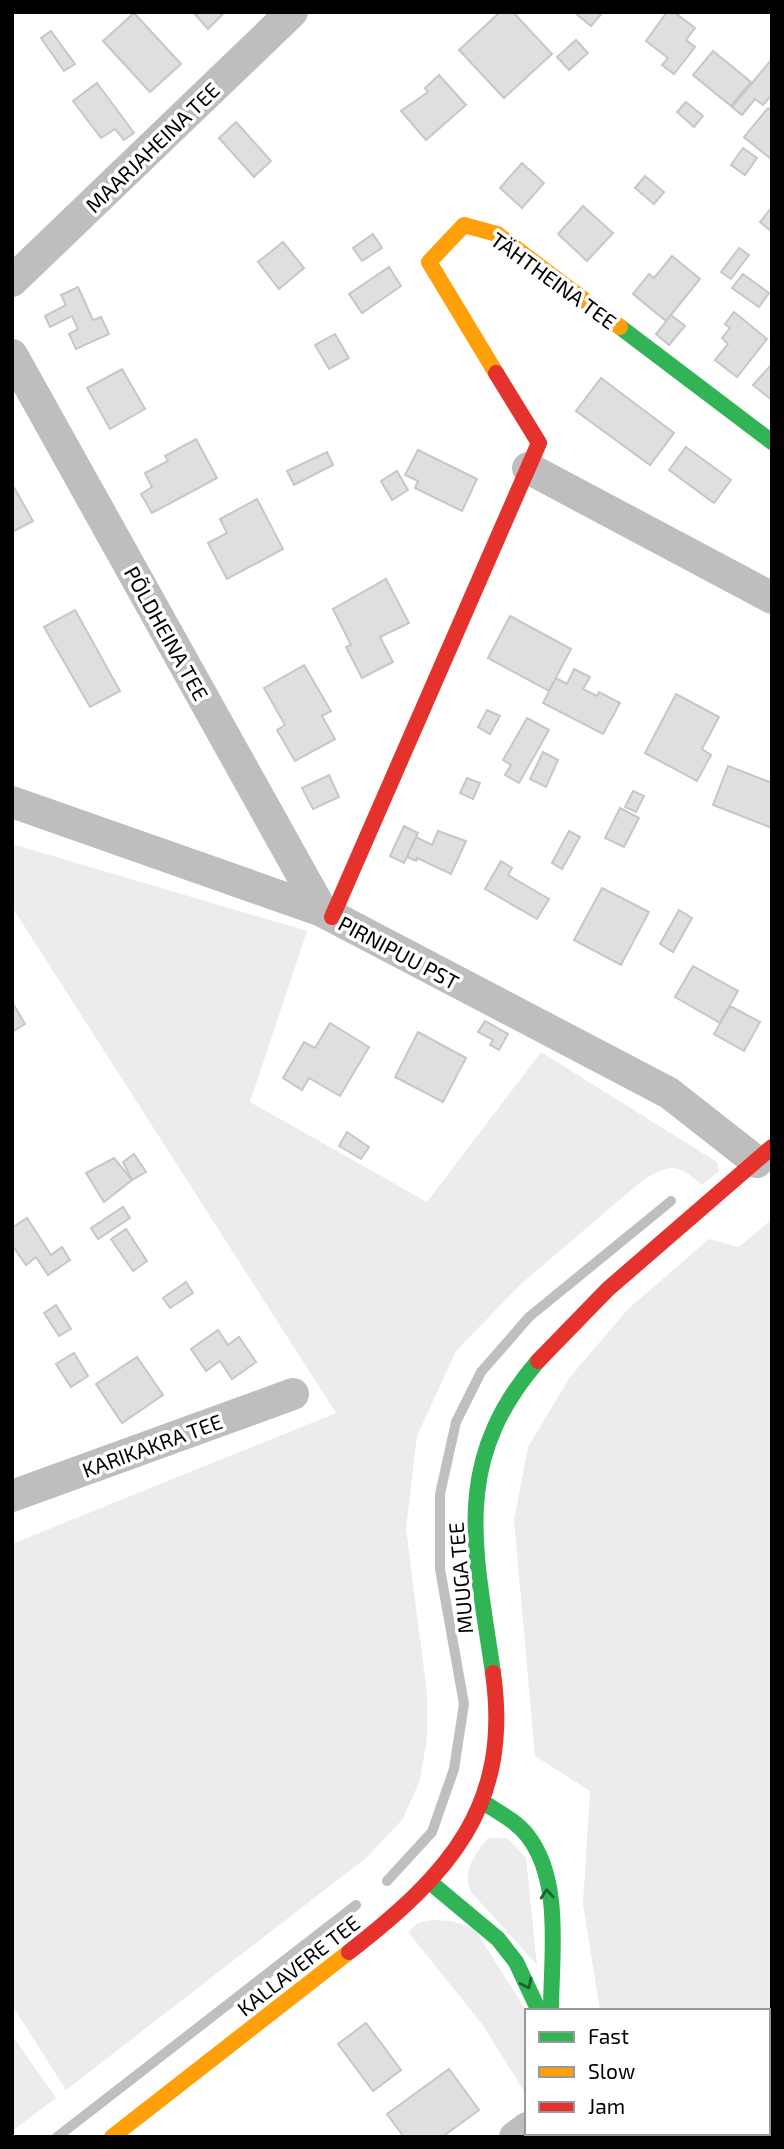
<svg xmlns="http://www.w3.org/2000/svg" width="784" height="2149" viewBox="0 0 784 2149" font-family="'Exo 2',sans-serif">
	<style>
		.green { fill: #ececec }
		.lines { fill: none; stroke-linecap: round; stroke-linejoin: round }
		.stream { stroke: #bfbfbf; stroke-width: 10 }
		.building { fill: #dfdfdf; stroke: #c7c7c7; stroke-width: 2 }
		.street { stroke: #bebebe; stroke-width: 32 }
		.fast { stroke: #30b455; stroke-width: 16 }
		.slow { stroke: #ff9f0a; stroke-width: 16 }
		.jam { stroke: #e5322d; stroke-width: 16 }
		.oneway { stroke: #1a632f }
		.labels { text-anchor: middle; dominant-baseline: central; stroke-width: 7; stroke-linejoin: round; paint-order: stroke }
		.street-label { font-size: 21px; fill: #000; stroke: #fff }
	</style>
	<rect width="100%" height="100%" fill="#fff"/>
	<!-- green -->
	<g class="green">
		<path d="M12 844 307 931 250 1102 427 1202 541 1052 717 1162 719 1171 702 1185C679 1164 670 1163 643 1180L521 1284 456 1351 417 1436 406 1529 427 1693V1738L420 1780 403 1819 366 1858 66 2090 12 2005V1544L336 1413 12 907Z"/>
		<polygon points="772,1219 772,2137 639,2137 638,2133 768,2133 768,2011 600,2011 583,1904 590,1791 535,1756 514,1520 528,1447 570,1377 628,1309 709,1239 739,1247"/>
		<path d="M488 1838H507L526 1858 537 1965 471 1892C461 1872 475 1854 488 1838Z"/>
		<polygon points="432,1920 451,1921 474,1928 527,2012 527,2096 482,2024 408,1932 418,1923"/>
		<polygon points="12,2035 56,2098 12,2131"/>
	</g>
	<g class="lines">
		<!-- stream -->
		<g class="stream">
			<polyline points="387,1881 432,1832 454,1769 464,1704 440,1569 440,1494 456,1422 481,1372 529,1317 671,1201"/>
			<polyline points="57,2137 356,1905"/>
		</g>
	</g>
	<!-- building -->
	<g class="building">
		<polygon points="193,12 225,12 208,29"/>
		<polygon points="500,12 513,12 552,54 504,98 459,50"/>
		<polygon points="574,12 603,12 591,26"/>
		<polygon points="667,12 674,12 695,28 686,40 695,47 674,74 662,65 668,58 646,41"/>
		<polygon points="134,13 181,64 150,92 103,41"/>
		<polygon points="51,31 75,64 64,71 41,38"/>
		<polygon points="576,40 588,53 569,70 557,57"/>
		<polygon points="713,51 751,82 731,106 693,75"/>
		<polygon points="772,59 772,95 763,105 755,99 742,115 732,107"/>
		<polygon points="439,75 466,105 426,140 401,111 428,92 425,88"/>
		<polygon points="97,83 134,133 124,140 115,129 101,138 73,101"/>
		<polygon points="686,102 703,116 694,127 677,112"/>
		<polygon points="768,108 772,111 772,160 744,137"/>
		<polygon points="236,122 271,161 254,177 219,138"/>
		<polygon points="743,148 757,158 745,175 731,165"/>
		<polygon points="522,163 544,183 522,208 500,188"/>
		<polygon points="645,176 664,192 654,204 635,188"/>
		<polygon points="583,206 613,233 587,261 558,234"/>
		<polygon points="772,207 772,232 760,222"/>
		<polygon points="373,234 382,248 362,261 353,248"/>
		<polygon points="283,242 304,268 279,289 258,262"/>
		<polygon points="739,248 749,255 731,279 721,272"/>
		<polygon points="672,256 700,279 666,321 633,294 649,274 654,278"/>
		<polygon points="389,267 401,286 362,313 349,294"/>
		<polygon points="743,274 769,293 759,307 732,288"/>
		<polygon points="78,287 93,320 101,317 109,334 76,349 69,334 78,329 72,316 50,327 45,316 66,305 61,295"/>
		<polygon points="734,312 767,339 737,377 715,360 728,344 722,338 730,328 725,324"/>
		<polygon points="671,315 685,326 669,345 656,334"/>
		<polygon points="335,334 349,358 329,369 315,345"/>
		<polygon points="772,364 772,400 753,385"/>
		<polygon points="122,369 145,409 110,429 87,388"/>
		<polygon points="601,378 674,433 650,465 576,411"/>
		<polygon points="196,439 217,478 152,513 141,494 152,487 145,473 168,461 165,456"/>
		<polygon points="686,447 731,480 714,503 669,470"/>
		<polygon points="418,450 477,479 462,511 415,488 418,481 405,475"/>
		<polygon points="327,452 333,465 294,485 287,471"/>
		<polygon points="397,471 408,490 392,500 381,481"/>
		<polygon points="12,484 33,521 12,532"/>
		<polygon points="257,499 283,549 227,579 208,543 227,533 220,519"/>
		<polygon points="386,579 409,623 380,637 393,662 362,678 346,647 351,645 333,609"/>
		<polygon points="75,610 120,691 90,707 44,627"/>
		<polygon points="510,616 571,649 549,691 488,658"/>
		<polygon points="304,665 331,711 322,716 335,739 295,761 277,730 285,725 264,688"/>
		<polygon points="574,669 590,677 583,689 597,696 599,692 620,703 603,734 543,703 556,678 567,684"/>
		<polygon points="676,694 719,717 702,749 711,755 697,781 645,753"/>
		<polygon points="487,710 500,716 490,734 478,727"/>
		<polygon points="527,718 549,730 519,783 505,775 511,765 503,760"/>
		<polygon points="543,752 558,760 546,787 530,779"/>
		<polygon points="728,766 772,783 772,828 713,805"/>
		<polygon points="329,775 339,797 313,809 302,788"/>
		<polygon points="467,778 480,783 473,799 460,793"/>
		<polygon points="633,791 644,796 636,812 625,807"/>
		<polygon points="620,808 639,818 624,847 605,838"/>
		<polygon points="404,826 418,833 404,863 390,856"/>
		<polygon points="438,831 466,841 451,874 417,858 416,861 407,857 416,837 432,845"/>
		<polygon points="569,831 580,837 562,869 552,863"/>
		<polygon points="501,861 512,868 508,875 549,899 537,919 485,889"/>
		<polygon points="602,888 649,912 621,965 574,940"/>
		<polygon points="679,910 692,918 673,952 660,944"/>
		<polygon points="693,966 738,991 720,1023 675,997"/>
		<polygon points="12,1002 25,1024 12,1032"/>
		<polygon points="730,1006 760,1022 744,1051 714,1034"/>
		<polygon points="485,1021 508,1034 499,1050 490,1045 493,1040 478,1032"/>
		<polygon points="330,1023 369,1047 340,1096 309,1078 302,1090 283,1078 304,1042 315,1048"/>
		<polygon points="418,1032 466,1058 443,1102 395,1077"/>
		<polygon points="347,1132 369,1147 361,1159 339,1146"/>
		<polygon points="134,1154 146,1172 132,1180 123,1162"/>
		<polygon points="114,1158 132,1180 104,1202 86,1173"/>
		<polygon points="123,1207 130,1218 98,1239 91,1228"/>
		<polygon points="27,1218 51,1255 62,1247 70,1260 48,1275 36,1257 26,1265 12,1245 12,1228"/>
		<polygon points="126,1229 147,1261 133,1271 111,1239"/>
		<polygon points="186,1282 193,1293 170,1308 163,1298"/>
		<polygon points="56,1305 71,1329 59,1336 44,1313"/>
		<polygon points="218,1330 228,1345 239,1337 256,1362 232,1379 220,1361 206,1371 191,1349"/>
		<polygon points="74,1353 88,1376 71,1387 56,1364"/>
		<polygon points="137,1357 163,1395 122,1423 96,1384"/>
		<polygon points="366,2023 401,2070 373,2091 338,2044"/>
		<polygon points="449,2069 479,2110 442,2137 404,2137 387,2114"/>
	</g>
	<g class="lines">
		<!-- street -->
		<g class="street">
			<polyline points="12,281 292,12"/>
			<polyline points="12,355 322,911"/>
			<polyline points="528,468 772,598"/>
			<polyline points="12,802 322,911 669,1093 757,1162"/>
			<polyline points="12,1496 293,1394"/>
			<polyline points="515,2137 527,2128"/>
		</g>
		<!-- fast -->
		<g class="fast">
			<polyline points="620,327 772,442"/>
			<path d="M493 1673C476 1552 449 1464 538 1361"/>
			<path d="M483 1802C498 1812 516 1821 527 1835 563 1880 551 1957 551 2011"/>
			<polyline points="431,1883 498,1939 516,1962 539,2011"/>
			<polyline points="578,2133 580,2137"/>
		</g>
		<!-- slow -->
		<g class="slow">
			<polyline points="496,373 429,262 464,225 497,234 620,327"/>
			<polyline points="112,2137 349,1952"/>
		</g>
		<!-- jam -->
		<g class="jam">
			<polyline points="332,917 539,443 496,373"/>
			<polyline points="538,1361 608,1289 772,1147"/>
			<path d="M349 1952C448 1875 512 1807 493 1673"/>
		</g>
	</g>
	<!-- one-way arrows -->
	<defs><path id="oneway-chevron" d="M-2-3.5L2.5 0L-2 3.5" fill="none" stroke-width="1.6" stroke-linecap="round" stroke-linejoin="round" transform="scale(1.75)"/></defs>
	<g class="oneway">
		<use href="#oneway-chevron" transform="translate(547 1894) rotate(-95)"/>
		<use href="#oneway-chevron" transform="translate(527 1984) rotate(64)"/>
	</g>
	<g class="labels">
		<!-- street labels -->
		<g class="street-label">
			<text transform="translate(152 147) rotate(-44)">MAARJAHEINA TEE</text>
			<text transform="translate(554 280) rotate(36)">TÄHTHEINA TEE</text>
			<text transform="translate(167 633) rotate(61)">PÕLDHEINA TEE</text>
			<text transform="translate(399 952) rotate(28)">PIRNIPUU PST</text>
			<text transform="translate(152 1445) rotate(-20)">KARIKAKRA TEE</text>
			<text transform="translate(460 1578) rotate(-95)">MUUGA TEE</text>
			<text transform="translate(298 1965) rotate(-38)">KALLAVERE TEE</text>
		</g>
	</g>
	<!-- border -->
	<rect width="784" height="2149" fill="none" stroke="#000000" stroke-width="28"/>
	<!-- legend -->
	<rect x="525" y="2009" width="245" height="126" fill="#ffffff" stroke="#999999" stroke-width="2"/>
	<rect x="539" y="2032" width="35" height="10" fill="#30b455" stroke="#999999" stroke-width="2"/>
	<text x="588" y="2044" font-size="21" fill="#000000">Fast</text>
	<rect x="539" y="2067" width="35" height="10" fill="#ff9f0a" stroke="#999999" stroke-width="2"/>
	<text x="588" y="2079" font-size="21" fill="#000000">Slow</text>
	<rect x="539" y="2102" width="35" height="10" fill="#e5322d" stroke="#999999" stroke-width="2"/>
	<text x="588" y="2114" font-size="21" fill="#000000">Jam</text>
</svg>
